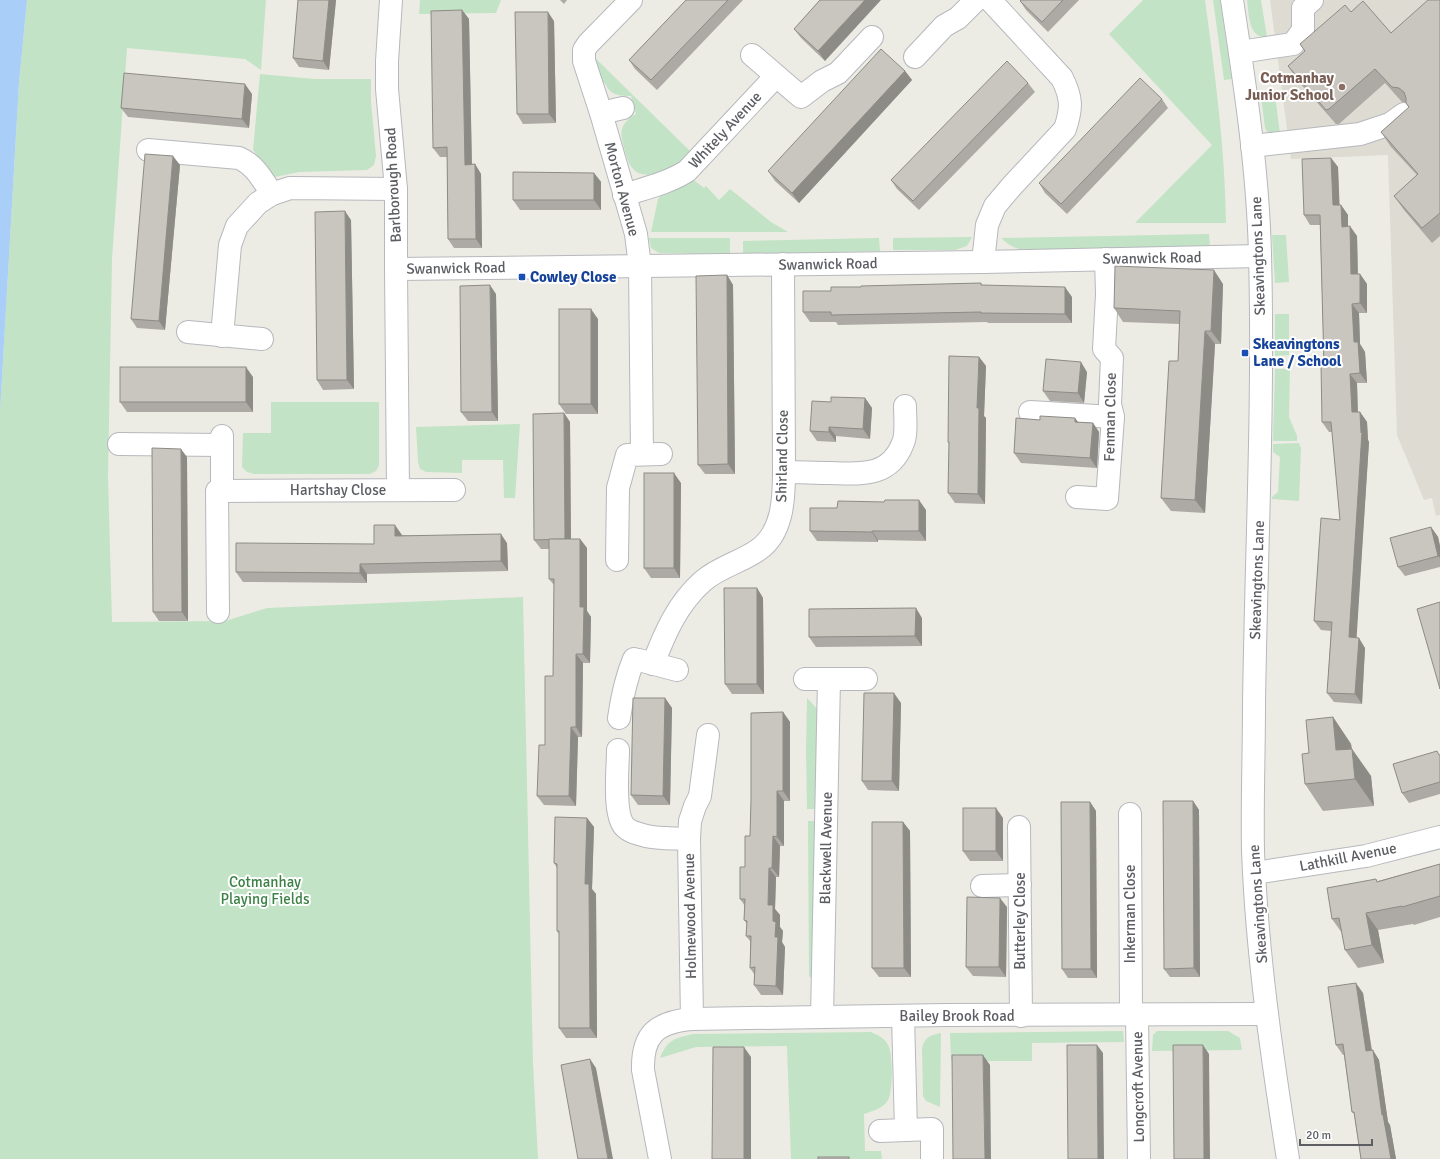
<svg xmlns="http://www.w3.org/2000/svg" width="1440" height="1159" viewBox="0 0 1440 1159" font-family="Signika,sans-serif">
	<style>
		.education { fill: #dddbd2 }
		.green { fill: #c2e3c5 }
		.water { fill: #a9cef8 }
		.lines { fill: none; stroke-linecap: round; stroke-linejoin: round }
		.minor-casing { stroke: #b6b8bd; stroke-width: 24 }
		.minor { stroke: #fff; stroke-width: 22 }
		.wall { fill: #adaaa5 }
		.shaded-wall { fill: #8d8b86 }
		.building { fill: #c9c6c0; stroke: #8d8b86 }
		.education-dot { fill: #8d6e63; stroke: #fff; stroke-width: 1.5 }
		.transit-dot { fill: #1a4fb4; stroke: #fff; stroke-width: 1.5 }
		.labels { text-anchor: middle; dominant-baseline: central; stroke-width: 4; stroke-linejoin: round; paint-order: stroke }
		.education-label { font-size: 15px; font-weight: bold; fill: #785e54; stroke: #fff; text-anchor: end }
		.street-label { font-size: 15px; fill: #5c5e63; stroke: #fff }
		.transit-label { font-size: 15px; font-weight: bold; fill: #164399; stroke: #fff; text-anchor: start }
		.park-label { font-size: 15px; fill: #3c8146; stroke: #fff }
	</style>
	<rect width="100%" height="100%" fill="#edece4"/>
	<!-- education -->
	<polygon class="education" points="1270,0 1440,0 1440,515 1436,516 1432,498 1424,500 1397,435 1388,155 1291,159"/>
	<!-- green -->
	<g class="green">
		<polygon points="27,0 266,0 261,70 245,59 127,48 112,259 108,476 112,622 225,621 267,608 523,597 533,1063 538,1159 0,1159 0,412 19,83"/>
		<polygon points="420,0 501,0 496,13 419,14"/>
		<path d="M1143 0H1205C1215 74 1225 148 1226 223H1135L1212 145 1109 34Z"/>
		<polygon points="1213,0 1220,0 1232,79 1224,80"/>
		<path d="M1247 0H1261L1267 37C1248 39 1249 13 1247 0Z"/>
		<path d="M591 54 692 153C687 158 681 163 675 167 671 170 665 171 661 172 639 179 630 172 625 151 620 133 618 125 636 114L631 96C618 96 610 95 605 83L599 84Z"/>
		<polygon points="260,74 315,79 371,79 371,101 376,156 374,165 367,170 299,172 270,178 260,160 253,150"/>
		<polygon points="1275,95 1280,134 1268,133 1265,128 1261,97"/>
		<polygon points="691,178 704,188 706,186 719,200 730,189 771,222 788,232 651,232 658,199 663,193"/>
		<path d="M1209 234 1210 247 1025 250C1015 249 1008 245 1001 238Z"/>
		<polygon points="1272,235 1286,235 1289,282 1275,283"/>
		<polygon points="972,237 967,246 955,250 893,250 893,238"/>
		<polygon points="649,238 730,238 730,254 659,253 651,248"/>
		<polygon points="879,238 880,251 743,254 743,241"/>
		<polygon points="1275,314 1289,314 1289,355 1275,356"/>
		<polygon points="1275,369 1290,369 1289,417 1297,436 1297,441 1273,441"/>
		<polygon points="271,402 379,402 379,465 376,471 370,474 254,474 247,472 242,467 243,433 271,433"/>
		<polygon points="520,424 515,498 504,498 503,460 462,460 462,473 426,472 420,469 418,462 416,427"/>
		<polygon points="1299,443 1301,448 1299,501 1272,499 1272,497 1278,492 1280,457 1273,452 1273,444"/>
		<polygon points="807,698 818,710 818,809 807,809 806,749"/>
		<polygon points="808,821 817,821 814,980 809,976"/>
		<polygon points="1123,1031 1124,1042 1032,1043 1032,1061 951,1061 950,1033"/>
		<polygon points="1157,1031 1228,1031 1240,1038 1242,1050 1152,1051 1153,1035"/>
		<path d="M871 1032C877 1035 885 1038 888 1045 893 1053 893 1092 888 1100 883 1109 872 1111 864 1114L865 1151H881L882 1159H791L787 1046 696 1047 660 1058C667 1040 675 1038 693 1034Z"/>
		<path d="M941 1033 940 1107 926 1101 923 1096 922 1048C925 1037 930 1035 941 1033Z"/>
	</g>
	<!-- water -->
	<polygon class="water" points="0,0 27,0 19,83 0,412"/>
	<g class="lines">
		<defs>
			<g id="minor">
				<polyline points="391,0 387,61 387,89 396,189 396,269 398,490"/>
				<polyline points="631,0 588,44 584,50 584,61 601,113 636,234 640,266 642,454"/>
				<path d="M1232 0C1245 85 1258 170 1260 255 1264 405 1256 555 1254 705 1254 754 1252 803 1253 851 1257 955 1272 1057 1288 1159"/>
				<polyline points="1240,52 1293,44 1303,30 1303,8 1312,0"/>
				<polyline points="752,55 801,97 822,81 838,73 872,37"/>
				<polyline points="915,57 944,26 958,18 976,0"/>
				<polyline points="601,113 623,108"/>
				<polyline points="1252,146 1360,134 1390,124 1404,114"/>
				<path d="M148 150 239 158C255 165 262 179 272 194"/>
				<path d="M624 195C646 188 668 183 687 171L776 76"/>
				<path d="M983 262 987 225 995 206 1011 187 1065 129C1072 108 1072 98 1062 78L990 0"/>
				<polyline points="396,269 983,262 1260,256"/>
				<polyline points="188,332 262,339"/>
				<polyline points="222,336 230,245 237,226 258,203 272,194 290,188 396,189"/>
				<polyline points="1030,412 1113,417"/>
				<polyline points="222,436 222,491 454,490"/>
				<polyline points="119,444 222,445"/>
				<path d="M784 472C800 472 815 473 831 473 862 474 890 477 903 443 907 434 905 416 905 406"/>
				<polyline points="1077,497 1107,499 1113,417 1110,404 1112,358 1104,349 1107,294 1106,259"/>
				<polyline points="617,560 618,488 627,455 661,454"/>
				<polyline points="218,612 217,491 222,491"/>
				<polyline points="639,660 677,670"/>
				<path d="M653 664C665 633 677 604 703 581 719 567 741 562 758 550 783 533 784 498 784 472L783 264"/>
				<polyline points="805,679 866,679"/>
				<path d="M619 718C622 697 626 678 634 659"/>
				<path d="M618 750C618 768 613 812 624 826 629 832 639 834 646 836 659 839 675 838 689 839L692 1019"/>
				<polyline points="1130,814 1131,1014"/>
				<polyline points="1019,827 1021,1016"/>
				<polyline points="689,839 690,821 695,806 700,796 708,735"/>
				<polyline points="1255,873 1366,856 1440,837"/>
				<polyline points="982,886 1020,885"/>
				<polyline points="1137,1015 1139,1159"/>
				<polyline points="903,1016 906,1130"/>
				<polyline points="822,1017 829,679"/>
				<polyline points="880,1131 932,1129 932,1159"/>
				<path d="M660 1159 643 1070C642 1034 657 1022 692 1019L946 1015 1267 1014"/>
			</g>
		</defs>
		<!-- minor casing -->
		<use href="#minor" class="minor-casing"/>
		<!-- minor -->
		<use href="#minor" class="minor"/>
	</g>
	<!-- wall -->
	<g class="wall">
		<polygon points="298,0 336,0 329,70 299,67 293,58"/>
		<polygon points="560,0 567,0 564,4"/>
		<polygon points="686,0 743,0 657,90 635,69 629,60"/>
		<polygon points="820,0 825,61 801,38 794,29"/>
		<polygon points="1021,0 1079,0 1048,32 1026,10 1020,1"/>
		<polygon points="1440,0 1440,236 1432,243 1404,210 1394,196 1417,175 1391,147 1381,132 1409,108 1406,103 1406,102 1402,102 1385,83 1339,124 1336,124 1298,81 1288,66 1305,51 1300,44 1351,12 1391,33"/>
		<polygon points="462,10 469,19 472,164 475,164 481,174 482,248 454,248 448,239 447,157 440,157 433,148"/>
		<polygon points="554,21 556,123 523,124 517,114"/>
		<polygon points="905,71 912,80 799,203 775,181 768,171"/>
		<polygon points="1028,83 1035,92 919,210 897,189 891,180"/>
		<polygon points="252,94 249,128 128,117 121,108"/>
		<polygon points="1162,99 1168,108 1067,214 1045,193 1039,183"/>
		<polygon points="1331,158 1338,167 1339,205 1341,205 1348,215 1348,227 1357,236 1358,274 1360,274 1367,284 1367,313 1359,313 1360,344 1365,352 1367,383 1357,383 1358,412 1360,412 1367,422 1368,440 1369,442 1356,638 1365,648 1362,704 1334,702 1327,693 1331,631 1321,630 1314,621 1340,520 1332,432 1329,432 1322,422 1324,365 1320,225 1310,225 1304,215"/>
		<polygon points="180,165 165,330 137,328 131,319"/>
		<polygon points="594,173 601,182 601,210 520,210 513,200"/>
		<polygon points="351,220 354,389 323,390 317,380"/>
		<polygon points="727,275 733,285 735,474 705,474 698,465"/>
		<polygon points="981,283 982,285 1072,297 1072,323 988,323 987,322 838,325 836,322 810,322 803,312 831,291 861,287"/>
		<polygon points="1223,284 1221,344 1215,344 1205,513 1171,511 1161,498 1178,361 1180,324 1123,322 1114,308"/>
		<polygon points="496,294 498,421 468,421 461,412"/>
		<polygon points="598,319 598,414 566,414 559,404"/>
		<polygon points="979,357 986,366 984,416 986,418 985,504 955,503 948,493 949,444 948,442"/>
		<polygon points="1087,372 1084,403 1050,401 1043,391"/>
		<polygon points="253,377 253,412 127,412 120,402"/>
		<polygon points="865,398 872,408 870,439 836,436 836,442 817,441 810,431 831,402"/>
		<polygon points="564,413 570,422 571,539 580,539 587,548 587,611 591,617 590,663 583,663 582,737 578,737 576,806 544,805 537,796 545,745 553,676 554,585 549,579 549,549 541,549 534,540"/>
		<polygon points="1075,418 1078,422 1093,423 1099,432 1097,468 1021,463 1014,453 1040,420"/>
		<polygon points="187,457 188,621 159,621 153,612"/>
		<polygon points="681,483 680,578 651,578 644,568"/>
		<polygon points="926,510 926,541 878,540 878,542 817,541 810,531"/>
		<polygon points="1431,527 1438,537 1440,546 1440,567 1405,576 1398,567"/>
		<polygon points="402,535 507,543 508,571 367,574 367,583 243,582 236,572 374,544"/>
		<polygon points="757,588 763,598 764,694 732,694 725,684"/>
		<polygon points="922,618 922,646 816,647 809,637"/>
		<polygon points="665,698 672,708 670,805 638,805 631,795"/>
		<polygon points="901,703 899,791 868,790 862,781"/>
		<polygon points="783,712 790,722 790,801 784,801 784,846 780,846 779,877 776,877 775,909 780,915 780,927 783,931 782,942 785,947 783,995 761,995 754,985 754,974 750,968 750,941 746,936 747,924 744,920 745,906 740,899 750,836"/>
		<polygon points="1333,717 1351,744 1352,749 1371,776 1374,806 1323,811 1305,784 1309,753"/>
		<polygon points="1440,755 1440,794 1409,803 1402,793"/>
		<polygon points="1193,801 1199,810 1200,977 1170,977 1164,969"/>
		<polygon points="1090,802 1096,811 1097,978 1068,978 1062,969"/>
		<polygon points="587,818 594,827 592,889 596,894 597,1038 566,1038 559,1028 559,934 557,931 557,868 554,863"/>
		<polygon points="1003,818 1003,861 970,861 963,851"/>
		<polygon points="903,822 910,831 911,977 879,977 872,968"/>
		<polygon points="1440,864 1440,917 1414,925 1413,924 1378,930 1384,963 1358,968 1345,950 1342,933 1332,919 1378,881"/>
		<polygon points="1007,907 1006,977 973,976 966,967"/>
		<polygon points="1363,993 1372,1050 1379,1060 1388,1122 1390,1125 1396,1159 1361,1159 1354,1114 1352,1112 1344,1055 1343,1055 1336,1045"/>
	</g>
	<!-- shaded-wall -->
	<g class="shaded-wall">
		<polygon points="329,0 336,0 329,70 323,61"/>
		<polygon points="865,0 881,0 825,61 818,51"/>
		<polygon points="462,10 469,19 472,174 465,165"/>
		<polygon points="548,12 554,21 556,123 549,114"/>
		<polygon points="905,71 912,80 799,203 792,193"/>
		<polygon points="245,84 252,94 249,128 242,119"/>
		<polygon points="173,156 180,165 165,330 159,321"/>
		<polygon points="1331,158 1338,167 1340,215 1333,205"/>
		<polygon points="475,164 481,174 482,248 476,239"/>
		<polygon points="594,173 601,182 601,210 594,200"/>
		<polygon points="1341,205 1348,215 1348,236 1342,227"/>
		<polygon points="345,211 351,220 354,389 347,380"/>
		<polygon points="1350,226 1357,236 1358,284 1351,274"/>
		<polygon points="1214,270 1223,284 1221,344 1211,331"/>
		<polygon points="1360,274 1367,284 1367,313 1360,303"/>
		<polygon points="727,275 733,285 735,474 728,464"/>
		<polygon points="490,285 496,294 498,421 492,412"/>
		<polygon points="1065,287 1072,297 1072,323 1065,314"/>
		<polygon points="1352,304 1359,313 1360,344 1365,352 1367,383 1360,373 1354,342"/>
		<polygon points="591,309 598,319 598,414 591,404"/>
		<polygon points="1205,331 1215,344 1205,513 1195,500"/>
		<polygon points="979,357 986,366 984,416 986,418 985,504 978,494 977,408"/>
		<polygon points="1081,362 1087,372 1084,403 1078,393"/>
		<polygon points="246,367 253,377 253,412 246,402"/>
		<polygon points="1350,374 1357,383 1358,422 1352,412"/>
		<polygon points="865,398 872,408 870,439 863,429"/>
		<polygon points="1360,412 1367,422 1368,440 1369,442 1356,647 1349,637 1361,433"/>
		<polygon points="564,413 570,422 571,548 565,539"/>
		<polygon points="1075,418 1082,428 1075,422"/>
		<polygon points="1093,423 1099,432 1097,468 1090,458"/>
		<polygon points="829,427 836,436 836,442 829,432"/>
		<polygon points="181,449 187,457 188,621 182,612"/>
		<polygon points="674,473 681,483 680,578 674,568"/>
		<polygon points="919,500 926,510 926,541 919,531"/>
		<polygon points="395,525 402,535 402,545 395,536"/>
		<polygon points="1431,527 1438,537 1440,546 1440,558 1438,556"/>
		<polygon points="872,531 878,540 878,542 872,532"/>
		<polygon points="501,534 507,543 508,571 501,561"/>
		<polygon points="580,539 587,548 587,611 591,617 590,663 583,654 580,607"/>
		<polygon points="360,564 367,574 367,583 360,573"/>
		<polygon points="757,588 763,598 764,694 757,684"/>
		<polygon points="916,608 922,618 922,646 915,636"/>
		<polygon points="1359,638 1365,648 1362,704 1355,694"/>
		<polygon points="576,654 583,663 582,737 576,727"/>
		<polygon points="894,693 901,703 899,791 892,781"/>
		<polygon points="665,698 672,708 670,805 663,796"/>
		<polygon points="783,712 790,722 790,801 783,791"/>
		<polygon points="1333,717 1351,744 1355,777 1336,750"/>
		<polygon points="571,727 578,737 576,806 569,796"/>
		<polygon points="1352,749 1371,776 1374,806 1355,779"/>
		<polygon points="777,791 784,801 784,846 777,837"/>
		<polygon points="1193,801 1199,810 1200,977 1194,968"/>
		<polygon points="1090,802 1096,811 1097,978 1091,969"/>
		<polygon points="996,808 1003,818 1003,861 996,851"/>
		<polygon points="587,818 594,827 592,889 596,894 597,1038 590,1028 585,884"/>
		<polygon points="903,822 910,831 911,977 904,968"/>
		<polygon points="773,836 780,846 779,877 772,868"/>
		<polygon points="769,868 776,877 775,909 780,915 780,927 783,931 782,942 785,947 783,995 776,986 775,937 768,905"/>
		<polygon points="1000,898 1007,907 1006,977 999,967"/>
		<polygon points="1366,913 1378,930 1384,963 1372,945"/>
		<polygon points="1356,983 1363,993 1373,1060 1366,1051"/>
		<polygon points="1097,1045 1103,1053 1104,1159 1098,1159"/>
		<polygon points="1203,1045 1209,1054 1210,1159 1204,1159"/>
		<polygon points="744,1047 751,1057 751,1159 744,1159"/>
		<polygon points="1373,1050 1379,1060 1388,1122 1390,1125 1396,1159 1391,1159 1382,1115"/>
		<polygon points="983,1055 990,1065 991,1159 985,1159"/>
		<polygon points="590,1059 596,1068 613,1159 608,1159"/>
	</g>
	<!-- building -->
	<g class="building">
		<polygon points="298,0 329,0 323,61 293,58"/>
		<polygon points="686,0 728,0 651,80 629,60"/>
		<polygon points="820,0 865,0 818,51 794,29"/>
		<polygon points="1021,0 1063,0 1042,22 1020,1"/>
		<polygon points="1428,0 1440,0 1440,213 1422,228 1394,196 1418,174 1381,132 1409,107 1406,103 1406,98 1404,92 1399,88 1392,87 1375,69 1329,109 1326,110 1288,66 1305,51 1300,44 1345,5 1351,12 1363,1 1391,33"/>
		<polygon points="462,10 465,165 475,164 476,239 448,239 447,147 433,148 431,11"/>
		<polygon points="515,12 548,12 549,114 517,114"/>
		<polygon points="881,49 905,71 792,193 768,171"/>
		<polygon points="1007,61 1028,83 913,201 891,180"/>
		<polygon points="124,73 245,84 242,119 121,108"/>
		<polygon points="1140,78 1162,99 1061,204 1039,183"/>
		<polygon points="145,154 173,156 159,321 131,319"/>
		<polygon points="1331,158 1333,205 1341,205 1342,227 1350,226 1351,274 1360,274 1360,303 1352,304 1354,342 1358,342 1360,373 1350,374 1352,412 1360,412 1361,433 1362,432 1349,637 1359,638 1355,694 1327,693 1332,622 1314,621 1321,518 1340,520 1331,422 1322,422 1321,365 1324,365 1320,215 1304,215 1302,159"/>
		<polygon points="513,172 594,173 594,200 513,200"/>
		<polygon points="345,211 347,380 317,380 315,212"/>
		<polygon points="1115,266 1214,270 1211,331 1205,331 1195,500 1161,498 1169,361 1178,361 1180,311 1114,308"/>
		<polygon points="727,275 728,464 698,465 696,276"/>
		<polygon points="981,283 981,285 1065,287 1065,314 981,313 981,312 831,315 831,312 803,312 803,291 831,291 831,287 861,287 861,286"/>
		<polygon points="490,285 492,412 461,412 460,286"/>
		<rect x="559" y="309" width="32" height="95"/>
		<polygon points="949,356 979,357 977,408 979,408 978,494 948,493 949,442 948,442"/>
		<polygon points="1046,359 1081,362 1078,393 1043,391"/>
		<rect x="120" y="367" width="126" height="35"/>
		<polygon points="831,397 865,398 863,429 829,427 829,432 810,431 812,401 831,402"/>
		<polygon points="564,413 565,539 534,540 533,414"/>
		<polygon points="1040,416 1075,418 1075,422 1093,423 1090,458 1014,453 1016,418 1040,420"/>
		<polygon points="152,448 181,449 182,612 153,612"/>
		<rect x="644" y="473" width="30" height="95"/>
		<polygon points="885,500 919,500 919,531 872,531 872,532 810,531 810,508 837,508 838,501 884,502"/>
		<polygon points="374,525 395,525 395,536 501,534 501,561 360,564 360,573 236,572 236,543 374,544"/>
		<polygon points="1431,527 1438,556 1398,567 1390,538"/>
		<polygon points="549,539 580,539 580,607 584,607 583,654 576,654 576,727 571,727 569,796 537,796 539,745 545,745 545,676 553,676 554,579 549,579"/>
		<polygon points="724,588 757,588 757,684 725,684"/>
		<polygon points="1440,602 1440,689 1417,609"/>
		<polygon points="916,608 915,636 809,637 809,609"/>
		<polygon points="864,693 894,693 892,781 862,781"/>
		<polygon points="633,698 665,698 663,796 631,795"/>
		<polygon points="783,712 783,791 777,791 777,837 773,836 772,868 769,868 768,905 773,905 773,921 776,922 775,937 778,937 776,986 754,985 755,967 750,968 751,936 746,936 747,921 744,920 745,899 740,899 740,867 745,867 745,836 750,836 751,800 751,713"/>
		<polygon points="1333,717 1336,750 1352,749 1355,779 1305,784 1302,754 1309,753 1306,720"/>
		<polygon points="1437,751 1439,755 1440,755 1440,782 1402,793 1393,764"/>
		<polygon points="1163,801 1193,801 1194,968 1164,969"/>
		<polygon points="1061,802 1090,802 1091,969 1062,969"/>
		<rect x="963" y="808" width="33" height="43"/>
		<polygon points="555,817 587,818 585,884 589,884 590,1028 559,1028 559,931 557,931 557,864 554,863"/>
		<polygon points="872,822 903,822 904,968 872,968"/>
		<polygon points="1440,864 1440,896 1402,907 1402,906 1366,913 1372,945 1345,950 1339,918 1332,919 1327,888 1376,879 1377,882"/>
		<polygon points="967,897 1000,898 999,967 966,967"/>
		<polygon points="1356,983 1366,1051 1373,1050 1382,1115 1383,1115 1391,1159 1361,1159 1354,1112 1352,1112 1343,1044 1336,1045 1328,987"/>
		<polygon points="1067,1045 1097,1045 1098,1159 1068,1159"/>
		<polygon points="1173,1045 1203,1045 1204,1159 1174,1159"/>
		<polygon points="713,1047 744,1047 744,1159 712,1159"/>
		<polygon points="952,1055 983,1055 985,1159 953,1159"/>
		<polygon points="590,1059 608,1159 578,1159 561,1065"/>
		<rect x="818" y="1157" width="31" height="2"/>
	</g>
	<!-- markers -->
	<circle class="education-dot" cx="1342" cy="87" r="4"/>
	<g class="transit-dot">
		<rect x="518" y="273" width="8" height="8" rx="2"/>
		<rect x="1241" y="349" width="8" height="8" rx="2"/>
	</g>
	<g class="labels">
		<!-- education labels -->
		<g class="education-label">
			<text x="1334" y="78">Cotmanhay<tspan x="1334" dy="17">Junior School</tspan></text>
		</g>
		<!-- street labels -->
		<g class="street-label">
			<text transform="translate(725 130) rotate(-47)">Whitely Avenue</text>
			<text transform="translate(393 185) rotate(-93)">Barlborough Road</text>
			<text transform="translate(622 189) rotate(75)">Morton Avenue</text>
			<text transform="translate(1258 256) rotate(-92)">Skeavingtons Lane</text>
			<text transform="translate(1152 258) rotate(-1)">Swanwick Road</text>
			<text transform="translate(828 264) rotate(-1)">Swanwick Road</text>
			<text transform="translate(456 268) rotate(-1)">Swanwick Road</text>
			<text transform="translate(1110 417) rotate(-89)">Fenman Close</text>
			<text transform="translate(782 456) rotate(-89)">Shirland Close</text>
			<text x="338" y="490">Hartshay Close</text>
			<text transform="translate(1257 580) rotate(-88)">Skeavingtons Lane</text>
			<text transform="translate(826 848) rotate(-89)">Blackwell Avenue</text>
			<text transform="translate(1348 857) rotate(-11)">Lathkill Avenue</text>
			<text transform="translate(1258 904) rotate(-94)">Skeavingtons Lane</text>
			<text transform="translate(1130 914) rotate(-90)">Inkerman Close</text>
			<text transform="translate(690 916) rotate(-91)">Holmewood Avenue</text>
			<text transform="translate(1020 921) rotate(-90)">Butterley Close</text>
			<text x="957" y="1016">Bailey Brook Road</text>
			<text transform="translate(1138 1087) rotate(-91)">Longcroft Avenue</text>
		</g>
		<!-- transit labels -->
		<g class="transit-label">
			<text x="530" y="277">Cowley Close</text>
			<text x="1253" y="344">Skeavingtons<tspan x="1253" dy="17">Lane / School</tspan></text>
		</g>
		<!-- park labels -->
		<g class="park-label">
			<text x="265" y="882">Cotmanhay<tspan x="265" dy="17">Playing Fields</tspan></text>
		</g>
	</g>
	<!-- scale -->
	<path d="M1300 1139v6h72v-6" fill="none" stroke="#5c5e63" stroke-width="2"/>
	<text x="1306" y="1139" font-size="12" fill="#5c5e63" stroke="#ffffff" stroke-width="3" paint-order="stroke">20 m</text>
</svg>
